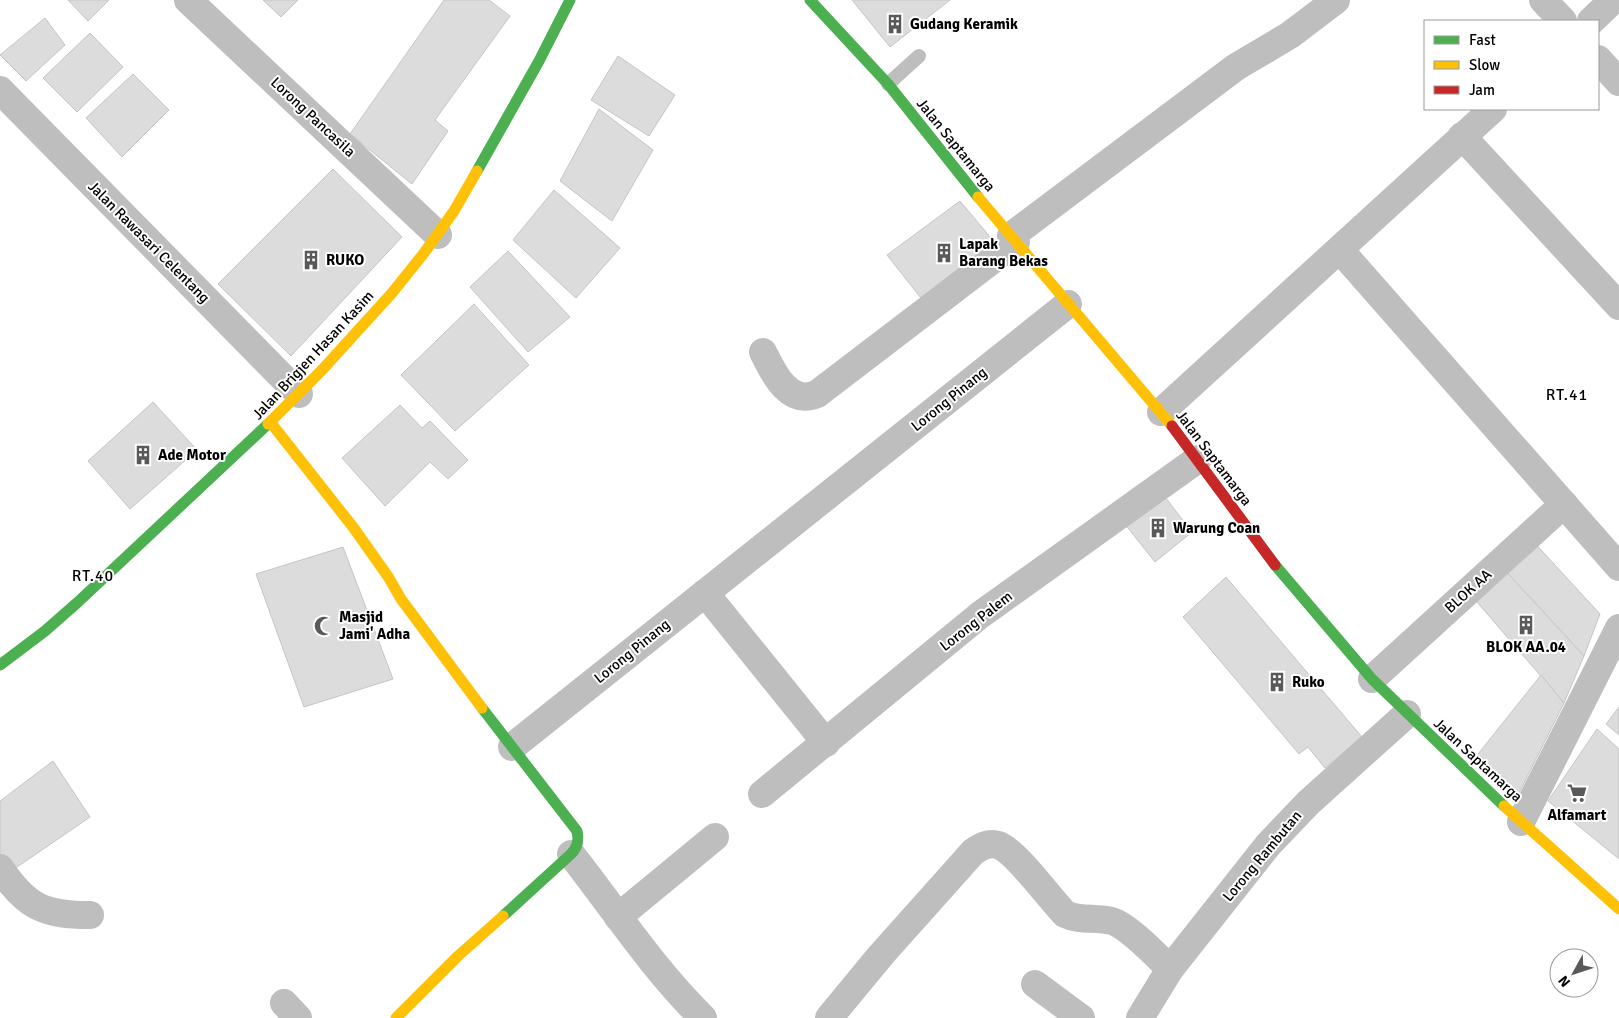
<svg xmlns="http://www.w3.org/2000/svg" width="1619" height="1018" viewBox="0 0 1619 1018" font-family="Signika,sans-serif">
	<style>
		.building { fill: #dcdcdc; stroke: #c5c5c5 }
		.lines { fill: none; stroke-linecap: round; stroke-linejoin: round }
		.lane { stroke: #bebebe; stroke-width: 14 }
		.street { stroke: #bebebe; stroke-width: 28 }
		.fast { stroke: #4caf50; stroke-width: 11 }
		.slow { stroke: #ffc107; stroke-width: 11 }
		.jam { stroke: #c62828; stroke-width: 11 }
		.labels { text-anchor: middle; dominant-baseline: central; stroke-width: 4; stroke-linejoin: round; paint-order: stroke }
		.poi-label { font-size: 15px; font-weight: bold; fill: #000; stroke: #fff; text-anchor: start }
		.street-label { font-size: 15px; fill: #000; stroke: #fff }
		.neighbourhood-label { font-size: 16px; letter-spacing: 1px; fill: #000; stroke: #fff }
	</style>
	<rect width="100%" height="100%" fill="#fff"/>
	<!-- building -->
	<g class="building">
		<polygon points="68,0 109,0 88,21"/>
		<polygon points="263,0 298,0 281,17"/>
		<polygon points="444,0 489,0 510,16 435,120 448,131 412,184 350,134"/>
		<polygon points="852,0 950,0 890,47"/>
		<polygon points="45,18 65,45 26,81 0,55"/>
		<polygon points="90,33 123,67 77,112 43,78"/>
		<polygon points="618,56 675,95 649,136 591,100"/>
		<polygon points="133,74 169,110 122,157 86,118"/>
		<polygon points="599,109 653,150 612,221 560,181"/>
		<polygon points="333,169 402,237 291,356 218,284"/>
		<polygon points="554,190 620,248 576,298 513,240"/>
		<polygon points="960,201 1001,250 928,307 887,255"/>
		<polygon points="508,251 570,317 528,352 470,287"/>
		<polygon points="474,304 529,365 455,431 401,375"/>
		<polygon points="153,402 197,450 130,509 88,461"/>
		<polygon points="400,405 422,428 430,421 468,460 448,479 430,462 385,506 342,458"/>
		<polygon points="1162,493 1192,532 1155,562 1124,523"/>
		<polygon points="1531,539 1600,614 1584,656 1501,566"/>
		<polygon points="343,547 393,679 304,707 256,574"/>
		<polygon points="1501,566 1584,656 1564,703 1470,594"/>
		<polygon points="1226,577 1362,737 1325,768 1308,747 1299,754 1183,617"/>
		<polygon points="1541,675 1564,703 1519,793 1478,754"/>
		<polygon points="1619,707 1619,735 1606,724"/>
		<polygon points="1597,729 1619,749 1619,859 1548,801"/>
		<polygon points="53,761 90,817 7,874 0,863 0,801"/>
	</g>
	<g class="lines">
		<!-- lane -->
		<polyline class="lane" points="888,84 919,56"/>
		<!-- street -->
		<g class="street">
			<polyline points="188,0 438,235"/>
			<polyline points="1543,0 1563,21"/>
			<polyline points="1591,21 1613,0"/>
			<polyline points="1598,59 1619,82"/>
			<polyline points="0,90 299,394"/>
			<polyline points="1462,136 1619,306"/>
			<polyline points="1011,236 1236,67 1290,35 1336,0"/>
			<polyline points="1340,250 1619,567"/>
			<path d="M763 352C773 372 788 406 817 394L1016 242"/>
			<polyline points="1161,412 1493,109"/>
			<polyline points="705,593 826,743"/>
			<polyline points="1372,679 1564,504"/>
			<polyline points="512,747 1068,304"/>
			<polyline points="762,794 980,615 1198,459"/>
			<polyline points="1521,822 1619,628"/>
			<path d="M571 854C615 910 652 968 703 1018"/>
			<path d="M0 868C26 907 44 915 90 915"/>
			<polyline points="618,917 715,837"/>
			<polyline points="1035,984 1081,1018"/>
			<polyline points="284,1003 298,1018"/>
			<path d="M829 1018 881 955 973 852C980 847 988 842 998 845 1015 850 1050 899 1065 914 1079 921 1096 917 1112 921 1128 926 1157 956 1170 969"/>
			<polyline points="1140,1018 1170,969 1268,845 1308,803 1407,714"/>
		</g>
		<!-- fast -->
		<g class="fast">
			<polyline points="810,0 888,84 978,197"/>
			<polyline points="477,171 539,61 570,0"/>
			<polyline points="1275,565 1372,679 1504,806"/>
			<polyline points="0,665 45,631 78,602 268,424"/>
			<path d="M482 708 577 831C579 840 578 847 571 854L503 916"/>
		</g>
		<!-- slow -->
		<g class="slow">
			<polyline points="978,197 1172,426"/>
			<polyline points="271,423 353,527 389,578 401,599 482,708"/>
			<polyline points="268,424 322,370 392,293 424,253 454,211 477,171"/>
			<polyline points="1504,806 1619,909"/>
			<polyline points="396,1018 458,956 503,916"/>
		</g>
		<!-- jam -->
		<polyline class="jam" points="1172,426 1275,565"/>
	</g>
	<!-- icons -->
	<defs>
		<symbol id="building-bare" viewBox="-9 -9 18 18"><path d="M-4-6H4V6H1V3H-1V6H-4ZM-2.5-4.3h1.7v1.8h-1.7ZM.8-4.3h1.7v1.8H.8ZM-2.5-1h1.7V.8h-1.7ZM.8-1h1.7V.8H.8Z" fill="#595959" stroke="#fff" stroke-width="2.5" paint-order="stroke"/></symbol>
		<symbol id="mosque-bare" viewBox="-9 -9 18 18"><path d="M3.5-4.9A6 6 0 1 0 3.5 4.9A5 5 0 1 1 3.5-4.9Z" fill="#595959" stroke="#fff" stroke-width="2.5" paint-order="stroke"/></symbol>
		<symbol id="supermarket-bare" viewBox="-9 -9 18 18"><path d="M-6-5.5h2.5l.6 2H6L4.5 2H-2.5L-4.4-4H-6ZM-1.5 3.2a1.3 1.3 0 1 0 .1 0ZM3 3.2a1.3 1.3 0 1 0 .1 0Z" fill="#595959" stroke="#fff" stroke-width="2.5" paint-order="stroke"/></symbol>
	</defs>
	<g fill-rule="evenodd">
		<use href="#building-bare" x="881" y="10" width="28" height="28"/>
		<use href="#building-bare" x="930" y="239" width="28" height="28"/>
		<use href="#building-bare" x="297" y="246" width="28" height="28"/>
		<use href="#building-bare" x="129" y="441" width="28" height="28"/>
		<use href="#building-bare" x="1144" y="514" width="28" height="28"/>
		<use href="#building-bare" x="1512" y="611" width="28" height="28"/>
		<use href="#mosque-bare" x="310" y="612" width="28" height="28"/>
		<use href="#building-bare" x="1263" y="668" width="28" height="28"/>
		<use href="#supermarket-bare" x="1563" y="779" width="28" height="28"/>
	</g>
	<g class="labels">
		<!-- poi labels -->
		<g class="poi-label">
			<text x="910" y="24">Gudang Keramik</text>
			<text x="959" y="244">Lapak<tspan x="959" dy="17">Barang Bekas</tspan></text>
			<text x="326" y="260">RUKO</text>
			<text x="158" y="455">Ade Motor</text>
			<text x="1173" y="528">Warung Coan</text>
			<text x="339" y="617">Masjid<tspan x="339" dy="17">Jami' Adha</tspan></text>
			<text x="1526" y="647" text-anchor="middle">BLOK AA.04</text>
			<text x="1292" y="682">Ruko</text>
			<text x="1577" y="815" text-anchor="middle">Alfamart</text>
		</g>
		<!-- street labels -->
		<g class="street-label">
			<text transform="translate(313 117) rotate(43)">Lorong Pancasila</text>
			<text transform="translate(956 145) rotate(51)">Jalan Saptamarga</text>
			<text transform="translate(149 242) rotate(45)">Jalan Rawasari Celentang</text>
			<text transform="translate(313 355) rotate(-47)">Jalan Brigjen Hasan Kasim</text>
			<text transform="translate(949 399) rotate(-39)">Lorong Pinang</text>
			<text transform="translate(1214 458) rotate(53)">Jalan Saptamarga</text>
			<text transform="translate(1468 591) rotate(-42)">BLOK AA</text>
			<text transform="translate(976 621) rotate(-38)">Lorong Palem</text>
			<text transform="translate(632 651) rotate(-39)">Lorong Pinang</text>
			<text transform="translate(1478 760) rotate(43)">Jalan Saptamarga</text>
			<text transform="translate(1262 856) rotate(-50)">Lorong Rambutan</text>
		</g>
		<!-- neighbourhood labels -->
		<g class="neighbourhood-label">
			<text x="1567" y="395">RT.41</text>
			<text x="93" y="576">RT.40</text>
		</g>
	</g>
	<!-- legend -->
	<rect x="1424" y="20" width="175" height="90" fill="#ffffff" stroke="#999999"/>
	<rect x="1434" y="36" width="25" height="8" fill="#4caf50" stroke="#999999"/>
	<text x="1469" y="45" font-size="15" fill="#000000">Fast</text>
	<rect x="1434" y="61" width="25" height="8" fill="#ffc107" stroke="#999999"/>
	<text x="1469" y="70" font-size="15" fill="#000000">Slow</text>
	<rect x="1434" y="86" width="25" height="8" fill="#c62828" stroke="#999999"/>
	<text x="1469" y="95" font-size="15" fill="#000000">Jam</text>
	<!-- north arrow -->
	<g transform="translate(1574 973) rotate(230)"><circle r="24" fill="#ffffff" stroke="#999999"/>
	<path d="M0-4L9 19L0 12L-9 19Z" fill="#595959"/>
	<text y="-8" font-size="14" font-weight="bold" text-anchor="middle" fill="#000000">N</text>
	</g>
</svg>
